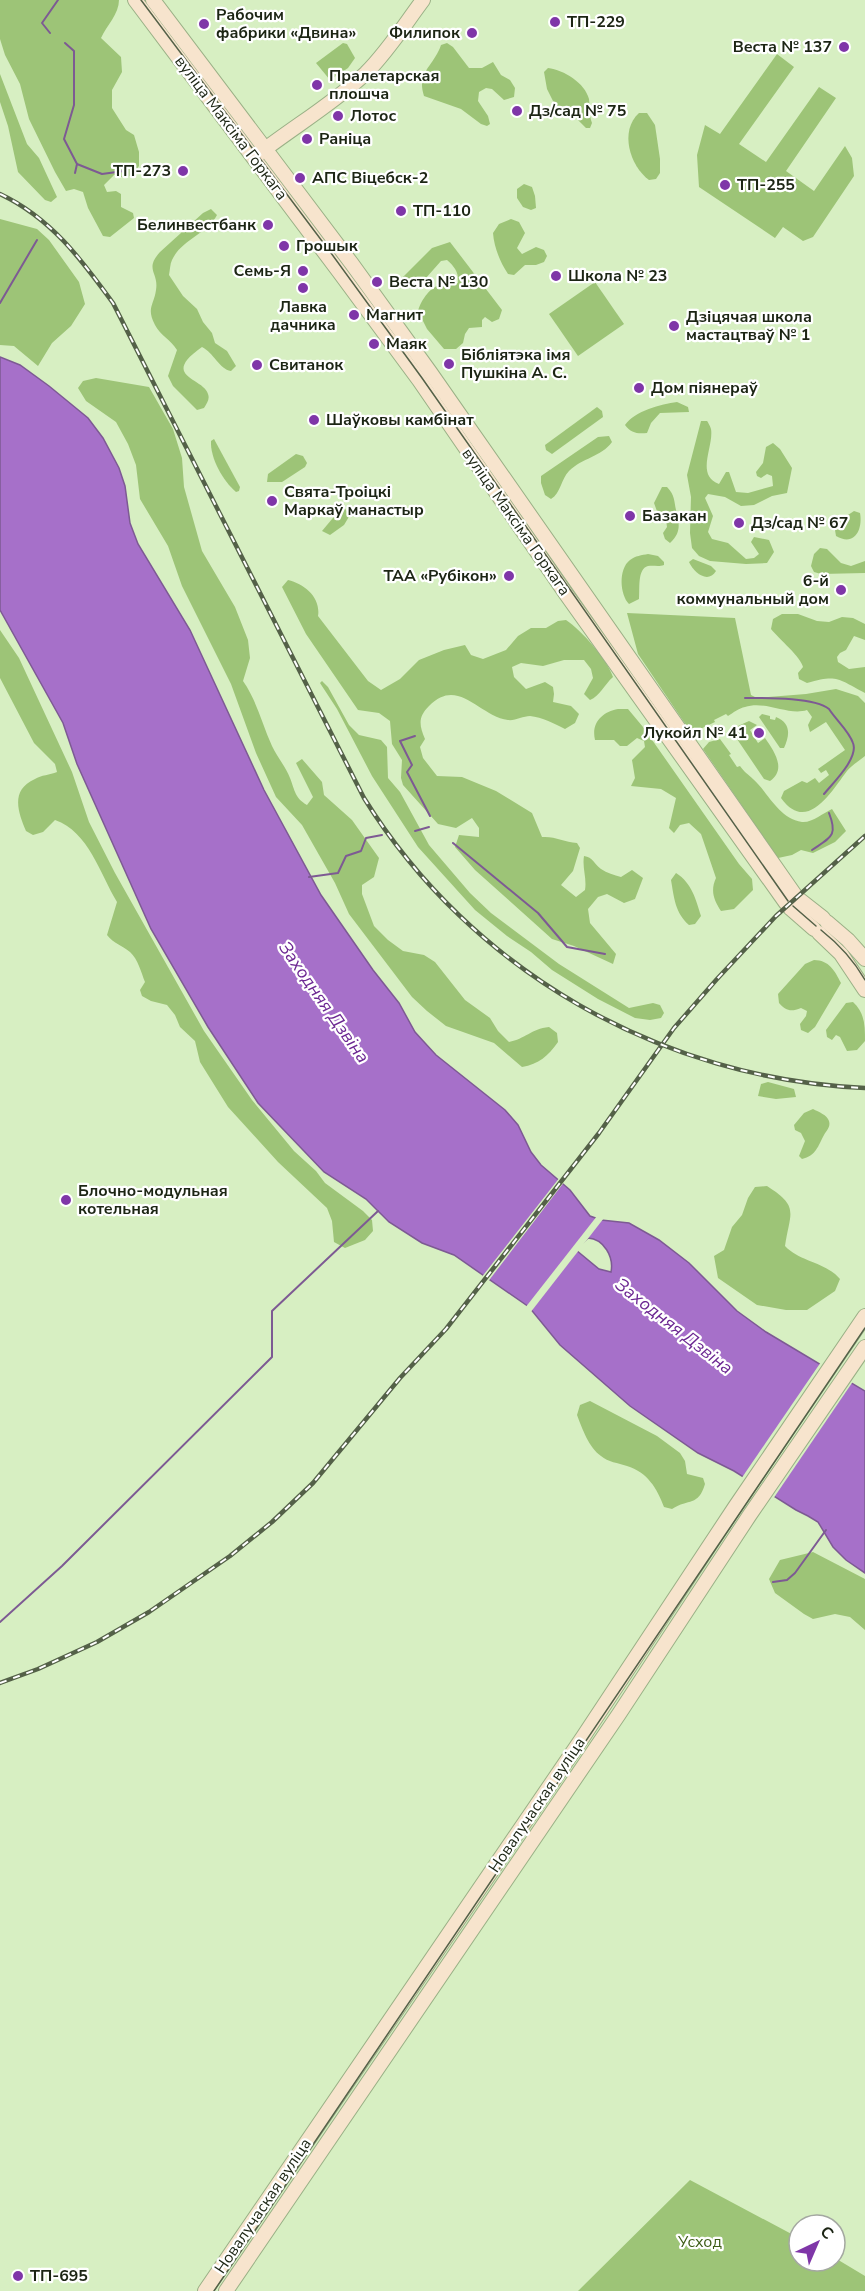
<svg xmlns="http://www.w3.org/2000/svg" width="865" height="2291" viewBox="0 0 865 2291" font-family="'Nunito Sans',sans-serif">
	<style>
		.green { fill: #9dc477 }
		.water { fill: #a670c9; stroke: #7d5a93; stroke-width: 1.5; fill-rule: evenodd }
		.pier { fill: #d7efc2 }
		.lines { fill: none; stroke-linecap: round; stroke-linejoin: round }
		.stream { stroke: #7d5a93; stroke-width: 2 }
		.secondary-casing { stroke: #9ab086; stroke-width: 16 }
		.secondary { stroke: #f7e4cd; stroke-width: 14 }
		.tram { stroke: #546148; stroke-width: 1.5 }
		.rail-casing { stroke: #546148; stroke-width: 4.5 }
		.rail { stroke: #fff; stroke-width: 2; stroke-dasharray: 7; stroke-linecap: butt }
		.poi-dot { fill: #7f36a8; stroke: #fff; stroke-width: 2 }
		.labels { text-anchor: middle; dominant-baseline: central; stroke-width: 4.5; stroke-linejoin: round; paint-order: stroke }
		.poi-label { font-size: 16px; font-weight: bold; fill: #1c2514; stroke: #fff; text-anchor: start }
		.street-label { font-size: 16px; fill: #1c2514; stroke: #fff }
		.park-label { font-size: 16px; fill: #3e5d18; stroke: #fff }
		.water-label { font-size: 18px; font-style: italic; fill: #6c2792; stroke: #fff }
	</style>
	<rect width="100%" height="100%" fill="#d7efc2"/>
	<!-- green -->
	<g class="green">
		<path d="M0 0H119C119 14 107 25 101 38L121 57 122 72 112 90V108L126 130 134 135 139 152V166L132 175 125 178 114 175 104 185 107 192 116 191 121 194V207L133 213 134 218 110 237 103 236 88 208 83 192 74 189 66 191 55 172 29 119 20 84 5 55 0 39Z"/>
		<polygon points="343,43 347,44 355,58 348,68 330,80 316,63"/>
		<path d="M447 43 453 47 469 68H482L493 62 501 75 510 80 515 88 514 97 504 100 492 89 486 88 479 92 478 101 488 116 490 124 487 126 481 124 461 109 424 96C416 72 434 66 441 45Z"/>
		<polygon points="777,54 794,67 739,144 766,162 819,87 836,98 786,171 814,191 845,146 852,158 854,176 813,237 803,241 783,227 775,238 699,187 697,155 705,125 720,134"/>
		<path d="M548 68C564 70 585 83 589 99 590 108 589 115 592 123L590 128H586L571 113 556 107 547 89 544 72Z"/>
		<polygon points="0,74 27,144 39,158 57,197 51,202 45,200 18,172 8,126 0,102"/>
		<path d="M639 113H647L655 125 660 159V173L656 179 649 180C630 166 619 131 639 113Z"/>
		<polygon points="524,184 532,187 535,196 536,208 531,210 523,207 517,198 517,189"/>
		<path d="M211 209 217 215C207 234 181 240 172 260 170 264 170 270 169 275L183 296 197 309 203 322 212 333 215 343 227 351 236 366 231 371C219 369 214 353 202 347 159 377 204 378 208 394 210 399 207 403 204 408L197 410 173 386 168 376 177 350C171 340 160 335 155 325 146 308 154 305 156 290 159 272 144 270 160 252L203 213Z"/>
		<polygon points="0,219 37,229 49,240 79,282 85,304 71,326 52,343 38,366 14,346 0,345"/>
		<path d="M511 219 519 222 525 233 517 248 522 254 536 247 544 250 547 256 544 262 536 265H525L514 275 508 274C500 262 494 247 493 233L499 224Z"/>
		<path d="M450 242 502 310 499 319 492 322 485 317 482 320V327L469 328 465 334 463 343 456 349H444L427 329 418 311C421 300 431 285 444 284 451 284 452 286 458 283 459 273 455 267 447 260L441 261 418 287 410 288 403 283V277L432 248Z"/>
		<polygon points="595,282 624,324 578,356 549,314"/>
		<path d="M96 378 149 387 173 429 182 458 184 487 202 551 235 607 248 640 250 658 243 681C257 701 262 724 272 746 277 757 286 767 290 778 295 791 295 798 307 805L313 797 296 763 302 759 322 782 324 795 352 820 379 858 374 877 362 885V894L374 926 388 940 403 951 424 955 435 962 465 1000 490 1018 498 1031 509 1042C525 1039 531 1029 549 1027L557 1033 558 1042C548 1056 539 1064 522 1067L494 1043 446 1026 427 1011 412 997 349 914 335 883 302 825 276 797 256 753 231 684 182 586 168 546 140 499 136 465 128 444 116 422 86 401 78 388 83 381Z"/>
		<path d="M677 402 688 407 689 412 660 413 651 423 647 433C637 434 631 433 625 425 635 411 661 404 677 402Z"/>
		<polygon points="597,407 602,411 603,417 552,454 546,450 545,445"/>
		<path d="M701 421H707C708 422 711 428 711 429 714 447 695 475 719 484L726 472H729L736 492 748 493 773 486 772 476 767 474 761 478 757 476 756 472 763 463 766 447 773 443 780 449 792 468 787 493 772 496 754 505 741 506 725 497 708 494 705 498 713 516 708 532 712 539 728 543 746 559 754 558 759 554 751 542 754 537 769 540 774 552 767 563 746 564 710 561 699 556 692 548 690 533 691 497 687 475Z"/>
		<path d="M609 436 612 442C601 457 582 458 569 471 561 479 561 493 551 499L545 495 541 483V476L598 437Z"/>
		<path d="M214 439 240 487 239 491 236 492C223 481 210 458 211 441Z"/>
		<polygon points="296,454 303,456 307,463 305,467 282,482 267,482 268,474"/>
		<path d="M662 487H667C675 495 674 501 676 510 679 523 682 532 670 543L665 539 663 533 667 527 666 520 658 514 654 503Z"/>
		<polygon points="343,506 350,515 344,525 330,535 322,531"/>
		<path d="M854 511 860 513C863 529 855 547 836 536L835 530 843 524 848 515Z"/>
		<polygon points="820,548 827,549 841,563 851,566 865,561 865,573 821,574 814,572 811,566 814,554"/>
		<path d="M648 554 658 556 664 562V565C658 567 654 565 648 566 637 569 640 589 639 599L629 604C620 595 618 569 630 560 635 556 642 555 648 554Z"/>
		<path d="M693 559 711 566 716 571C708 584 694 573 689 562Z"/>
		<path d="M288 580C305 584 321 598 318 616L368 681 381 690 400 679 419 660 444 650 465 645 471 655 483 659 506 650 518 636 531 628H546L558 621 566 620C582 631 607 659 613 677 604 685 600 696 590 700L584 694 593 678 591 669 584 660H564L543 666 521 663 512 667 514 677 526 689 545 682 553 687 554 694 553 702 571 706 579 714 575 723 565 729C555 724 542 717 530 716 523 716 515 721 508 720 479 716 458 676 429 706 418 717 419 725 425 739L420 747 423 758 437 776 462 777 496 791 532 813 542 837C555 836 564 842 577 843L580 848 573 871 561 885 576 897 585 890C587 878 582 868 584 856 593 857 594 864 601 869 607 873 614 875 621 877L632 870 643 878 635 899 624 903 607 894 598 897 588 909 590 923 616 954 613 964 574 946 552 939 475 870 455 847 459 835 479 837V828L472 818 456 828 438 824 403 785 401 778 402 760 392 744 390 721 379 713 358 710 306 634 282 587Z"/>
		<path d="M627 613 735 618 751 695 757 698 806 694 836 689 858 696 865 703V756C859 761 852 765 847 771 831 792 807 834 781 798L784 791 802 781 807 783 815 778 819 783 829 775 826 770 821 773 818 769 845 750 826 722 810 732 808 725 812 717 807 710C788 716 765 700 745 707 739 708 733 713 728 716L726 714 714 720 715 722 694 732 688 728 638 654Z"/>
		<path d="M782 614H798L817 621 829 622 842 617 853 618 865 624V640L854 636 846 650 840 653 837 657 838 662 849 669 865 667V693C838 679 838 674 807 683L799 679 798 673 803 667C801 657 779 639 771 629L773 619Z"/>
		<path d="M0 630 19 658 72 772 89 822 115 873 204 1031 252 1100 294 1151 316 1171 325 1183 363 1211 372 1220 373 1231 365 1240 345 1248 334 1242 332 1221 327 1208 278 1162 228 1107 200 1062 195 1041 180 1027 175 1015 167 1005 151 1001 142 996 140 990 145 982C141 972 138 959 130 952 122 945 114 944 107 935L117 902C100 874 89 832 55 820L43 832 33 835 26 831C18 812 10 790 35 779 41 775 50 775 57 772L55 764 34 743 0 678Z"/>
		<polygon points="322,681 328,687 349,725 359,735 381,740 387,747 388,778 400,792 429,845 470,893 491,913 559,964 629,1008 653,1003 660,1005 664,1013 661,1018 650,1020 635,1018 598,999 552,970 531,952 507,936 475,910 418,847 372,776 337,709 320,683"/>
		<path d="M618 709H628L643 727 739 864 752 879 753 890 734 909 721 911C714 900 710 891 716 878L701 834 689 823 680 825 674 833 669 828 676 798 661 789 631 786 635 778 632 760 645 747 644 741 637 738 627 746H620L614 740H595C591 723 602 712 618 709Z"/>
		<path d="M762 714 770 716V719L775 720 776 717C791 723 790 735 784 748H780L759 717Z"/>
		<path d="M749 721 757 725 750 730 758 743 765 738C774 751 787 769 770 781L764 779 737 739 738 726Z"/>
		<path d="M720 739 731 754 729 755 737 767 740 766C744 772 748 774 753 779 768 792 778 818 802 822 812 823 823 813 832 809L846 831 835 842 813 853 801 850 792 855 778 858 703 749 709 742Z"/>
		<path d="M676 873C692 883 696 900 701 916L695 924 689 925C675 913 674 897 671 880Z"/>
		<path d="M814 960C829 960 835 971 841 983L815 1027 808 1033 801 1030 800 1024 806 1016 807 1011 801 1008C791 1012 786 1011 779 1003L778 994 805 964Z"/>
		<path d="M853 1002C865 1013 865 1026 865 1041L857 1050 847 1051 840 1037 836 1035 832 1040 827 1037 826 1030 846 1003Z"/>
		<polygon points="768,1082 794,1089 796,1097 776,1099 758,1096 761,1084"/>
		<path d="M813 1109C819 1112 827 1115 829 1121 831 1127 826 1131 824 1135 818 1146 816 1156 802 1159L799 1156 805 1141 801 1133 795 1130 794 1125 804 1113Z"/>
		<path d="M767 1186C800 1207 790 1212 785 1246 800 1262 826 1262 840 1279L835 1291 807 1310H786L757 1305 718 1278 714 1256 724 1250 732 1227 742 1215 748 1198 755 1187Z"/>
		<path d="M590 1401 657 1436 680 1453 685 1461 687 1474 703 1478 705 1484C698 1507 689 1498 672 1509L664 1507C657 1488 647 1472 627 1466 618 1463 608 1462 601 1456 589 1448 582 1428 577 1415L580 1405Z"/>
		<polygon points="813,1552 865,1579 865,1630 850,1617 835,1614 813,1619 804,1614 775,1593 769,1579 780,1560"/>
		<polygon points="690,2180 799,2238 799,2261 835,2261 835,2258 865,2276 865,2291 578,2291"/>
	</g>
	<!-- water -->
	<path class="water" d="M0 357 20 365 49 386 88 418 103 438 119 468 125 486 130 523 138 544 190 630 264 790 321 895 373 970 399 1003 415 1032 425 1043 436 1055 505 1110 518 1125 531 1152 541 1165 570 1190 590 1216 601 1220 629 1223 659 1240 689 1263 737 1311 766 1332 865 1391V1573L846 1560 833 1547 818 1522 808 1516 796 1510 734 1471 698 1453 630 1406 560 1345 529 1307 454 1255 422 1243 389 1222 366 1199 324 1172 258 1103 208 1027 151 929 77 764 63 723 0 610ZM588 1238C604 1239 614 1257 611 1272L599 1269 576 1250Z"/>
	<!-- pier -->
	<g class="pier">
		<polygon points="560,1177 565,1181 487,1283 481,1278"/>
		<polygon points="597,1216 604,1218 530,1313 525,1308"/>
		<polygon points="821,1362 854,1380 773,1499 741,1479"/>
	</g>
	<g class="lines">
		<!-- stream -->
		<g class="stream">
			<polyline points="50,33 42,23 58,0"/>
			<polyline points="65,43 74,51 74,105 64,139 77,164 75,173"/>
			<polyline points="77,164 102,174 124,171"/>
			<polyline points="0,303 37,240"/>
			<path d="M745 698C764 698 814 697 829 709 836 720 849 731 853 743 859 758 833 783 824 794"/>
			<polyline points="415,736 400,741 412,765 407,772 430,816"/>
			<polyline points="415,831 429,827"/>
			<polyline points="453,843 538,913 567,947 605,954"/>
			<path d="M812 850C831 837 838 836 829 813"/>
			<polyline points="309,877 338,873 346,856 361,851 366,838 382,835"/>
			<polyline points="773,1582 787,1580 795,1573 826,1530"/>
			<polyline points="0,1622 62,1566 272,1357 272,1311 378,1211"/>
		</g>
		<defs>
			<g id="secondary">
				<polyline points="135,0 340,273 419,380 566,594 786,903"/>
				<polyline points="153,0 352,264 430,372 795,895"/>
				<path d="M260 153C295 126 334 103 366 73 388 51 405 24 423 0"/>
				<polyline points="800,900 823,918"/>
				<polyline points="790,908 814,929"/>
				<polyline points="827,922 848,940 865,959"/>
				<polyline points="819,933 841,954 865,990"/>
				<polyline points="205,2291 583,1737 735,1507 865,1316"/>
				<polyline points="226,2291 619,1714 749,1516 865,1347"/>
			</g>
		</defs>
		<!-- secondary casing -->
		<use href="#secondary" class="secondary-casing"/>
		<!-- secondary -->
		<use href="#secondary" class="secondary"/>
		<!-- tram -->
		<g class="tram">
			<polyline points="141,0 331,253 422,378 788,901"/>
			<polyline points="793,906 816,926"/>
			<path d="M821 930C840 945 853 959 865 980"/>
			<polyline points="214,2291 865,1328"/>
		</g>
		<defs>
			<g id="rail">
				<path d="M0 194C51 218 81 259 113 303L364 798C472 972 662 1079 865 1088"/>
				<polyline points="0,1683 38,1669 97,1642 149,1612 230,1556 272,1522 313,1483 400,1378 446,1329 599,1133 674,1028 717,979 776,916 865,836"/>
			</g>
		</defs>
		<!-- rail casing -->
		<use href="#rail" class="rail-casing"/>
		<!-- rail -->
		<use href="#rail" class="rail"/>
	</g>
	<!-- markers -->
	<g class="poi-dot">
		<circle cx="555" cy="22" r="6"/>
		<circle cx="204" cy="24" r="6"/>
		<circle cx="472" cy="33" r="6"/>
		<circle cx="844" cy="47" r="6"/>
		<circle cx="317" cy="85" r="6"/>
		<circle cx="517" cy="111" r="6"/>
		<circle cx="338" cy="116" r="6"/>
		<circle cx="307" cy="139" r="6"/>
		<circle cx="183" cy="171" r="6"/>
		<circle cx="300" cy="178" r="6"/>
		<circle cx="725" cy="185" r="6"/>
		<circle cx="401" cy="211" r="6"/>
		<circle cx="268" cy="225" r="6"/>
		<circle cx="284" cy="246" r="6"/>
		<circle cx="303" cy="271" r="6"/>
		<circle cx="556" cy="276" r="6"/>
		<circle cx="377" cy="282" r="6"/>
		<circle cx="303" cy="288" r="6"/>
		<circle cx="354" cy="315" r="6"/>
		<circle cx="674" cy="326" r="6"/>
		<circle cx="374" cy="344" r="6"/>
		<circle cx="449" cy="364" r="6"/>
		<circle cx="257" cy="365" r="6"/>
		<circle cx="639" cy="388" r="6"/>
		<circle cx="314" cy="420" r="6"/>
		<circle cx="272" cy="501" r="6"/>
		<circle cx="630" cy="516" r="6"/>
		<circle cx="739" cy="523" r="6"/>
		<circle cx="509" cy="576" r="6"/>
		<circle cx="841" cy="590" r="6"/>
		<circle cx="759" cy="733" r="6"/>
		<circle cx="66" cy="1200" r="6"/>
		<circle cx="18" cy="2276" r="6"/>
	</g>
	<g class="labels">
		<!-- poi labels -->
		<g class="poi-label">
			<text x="216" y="15">Рабочим<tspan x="216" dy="18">фабрики «Двина»</tspan></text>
			<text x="567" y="22">ТП-229</text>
			<text x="460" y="33" text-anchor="end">Филипок</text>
			<text x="832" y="47" text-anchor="end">Веста № 137</text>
			<text x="329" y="76">Пралетарская<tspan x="329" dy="18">плошча</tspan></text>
			<text x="529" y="111">Дз/сад № 75</text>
			<text x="350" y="116">Лотос</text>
			<text x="319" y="139">Раніца</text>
			<text x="171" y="171" text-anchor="end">ТП-273</text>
			<text x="312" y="178">АПС Віцебск-2</text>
			<text x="737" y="185">ТП-255</text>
			<text x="413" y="211">ТП-110</text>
			<text x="256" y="225" text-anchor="end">Белинвестбанк</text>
			<text x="296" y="246">Грошык</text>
			<text x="291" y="271" text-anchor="end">Семь-Я</text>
			<text x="568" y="276">Школа № 23</text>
			<text x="389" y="282">Веста № 130</text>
			<text x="303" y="307" text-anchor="middle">Лавка<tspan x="303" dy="18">дачника</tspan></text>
			<text x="366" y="315">Магнит</text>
			<text x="686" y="317">Дзіцячая школа<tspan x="686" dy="18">мастацтваў № 1</tspan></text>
			<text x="386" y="344">Маяк</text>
			<text x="461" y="355">Бібліятэка імя<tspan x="461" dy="18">Пушкіна А. С.</tspan></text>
			<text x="269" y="365">Свитанок</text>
			<text x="651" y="388">Дом піянераў</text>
			<text x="326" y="420">Шаўковы камбінат</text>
			<text x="284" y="492">Свята-Троіцкі<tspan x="284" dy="18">Маркаў манастыр</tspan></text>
			<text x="642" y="516">Базакан</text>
			<text x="751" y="523">Дз/сад № 67</text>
			<text x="497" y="576" text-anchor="end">ТАА «Рубікон»</text>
			<text x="829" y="581" text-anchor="end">6-й<tspan x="829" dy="18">коммунальный дом</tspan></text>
			<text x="747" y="733" text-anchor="end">Лукойл № 41</text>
			<text x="78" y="1191">Блочно-модульная<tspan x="78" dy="18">котельная</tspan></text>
			<text x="30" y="2276">ТП-695</text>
		</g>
		<!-- street labels -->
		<g class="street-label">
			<text transform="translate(231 128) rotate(53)">вуліца Максіма Горкага</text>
			<text transform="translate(516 522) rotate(55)">вуліца Максіма Горкага</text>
			<text transform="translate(537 1805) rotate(-56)">Новалучаская вуліца</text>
			<text transform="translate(263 2206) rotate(-56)">Новалучаская вуліца</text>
		</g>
		<!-- park labels -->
		<g class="park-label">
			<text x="700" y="2242">Усход</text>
		</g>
		<!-- water labels -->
		<g class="water-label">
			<text transform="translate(324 1002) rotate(55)">Заходняя Дзвіна</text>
			<text transform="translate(674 1326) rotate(38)">Заходняя Дзвіна</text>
		</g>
	</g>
	<!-- north arrow -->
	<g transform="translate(817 2243) rotate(44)"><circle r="28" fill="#ffffff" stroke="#a4a8a1" stroke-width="1.5"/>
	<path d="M0-4.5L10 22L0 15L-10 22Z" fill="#7f36a8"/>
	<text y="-9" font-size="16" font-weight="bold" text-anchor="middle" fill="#1c2514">С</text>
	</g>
</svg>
